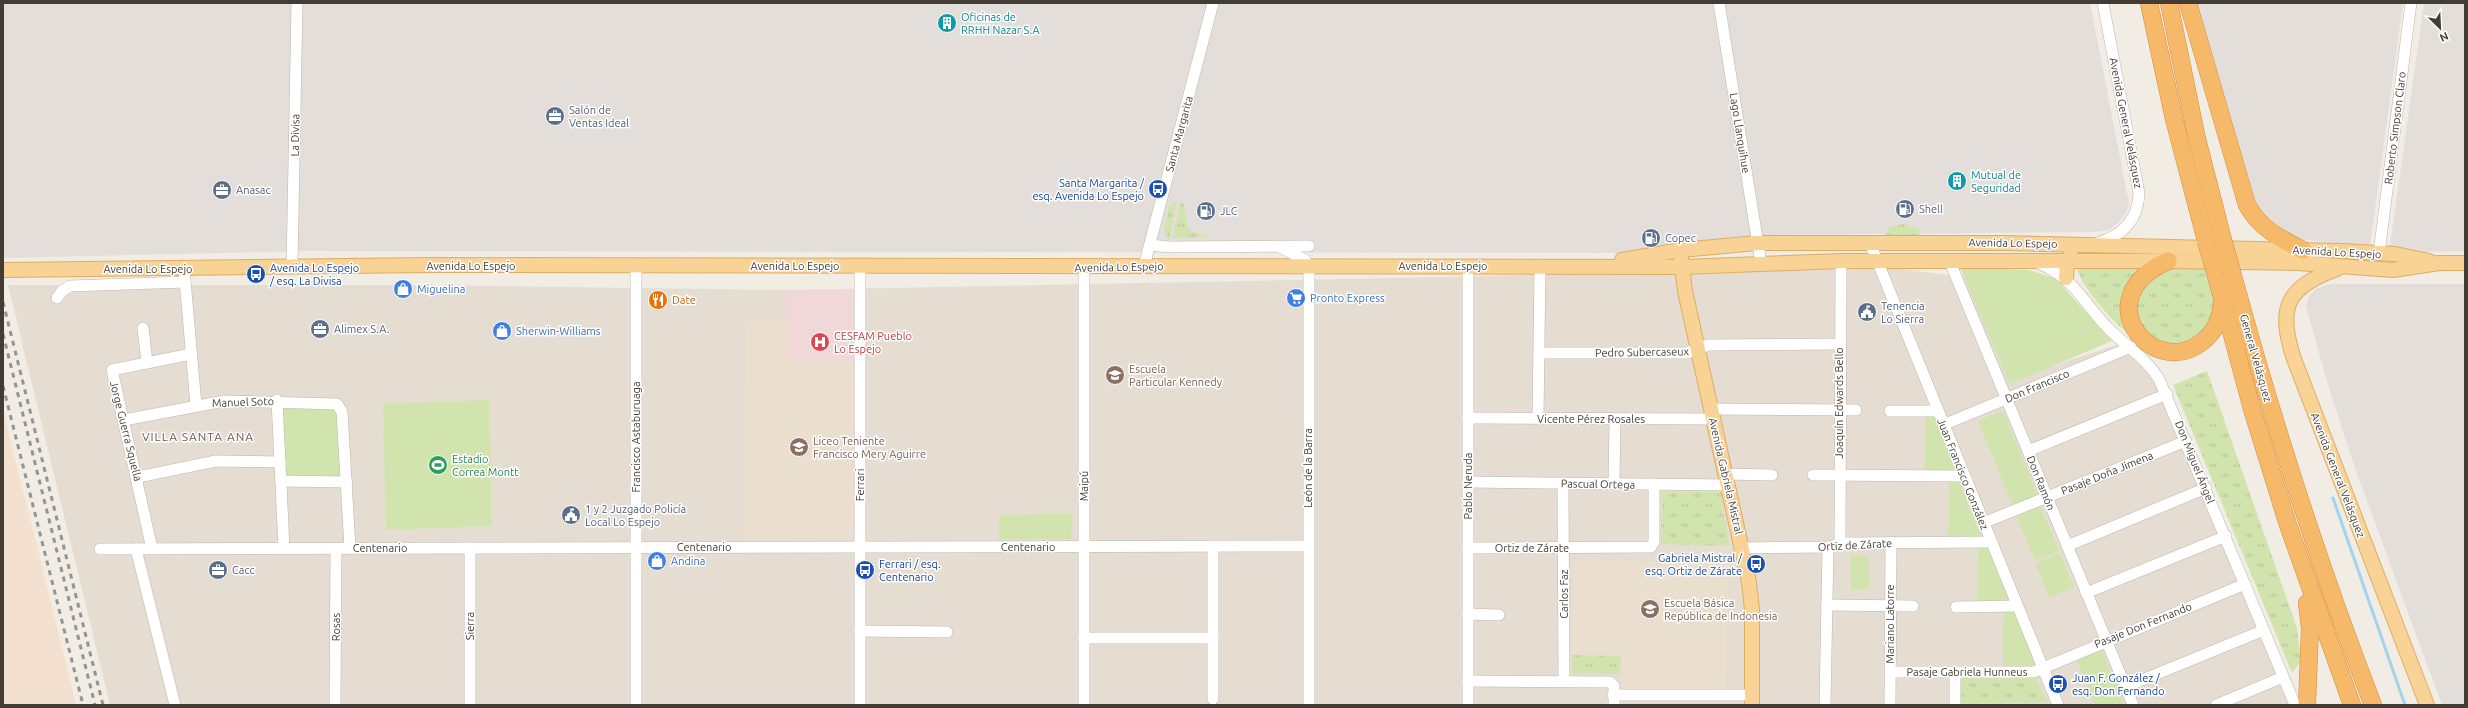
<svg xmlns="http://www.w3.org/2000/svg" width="2468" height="708" viewBox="0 0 2468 708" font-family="Ubuntu,sans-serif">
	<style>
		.residential { fill: #e5ddd2 }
		.commercial { fill: #f3e0cf }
		.industrial { fill: #e3ded9 }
		.education { fill: #eadfce }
		.medical { fill: #f1d8d8 }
		.grass { fill: url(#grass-tufts) }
		.green { fill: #d1e4ae }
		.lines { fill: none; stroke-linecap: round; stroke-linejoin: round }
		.stream { stroke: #a2d5ec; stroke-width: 3 }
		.minor-casing { stroke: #bfb5aa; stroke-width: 12 }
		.major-casing { stroke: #ddad66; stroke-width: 16 }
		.highway-casing { stroke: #d48c3b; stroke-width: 18 }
		.minor { stroke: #fff; stroke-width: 11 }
		.major { stroke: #f9d295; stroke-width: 14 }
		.highway { stroke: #f6b96a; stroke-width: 17 }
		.rail { stroke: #949494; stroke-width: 3; stroke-dasharray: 5 5; stroke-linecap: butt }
		.highway-bridge-casing { stroke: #d48c3b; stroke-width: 18; stroke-linecap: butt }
		.highway-bridge { stroke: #f6b96a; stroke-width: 17 }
		.labels { text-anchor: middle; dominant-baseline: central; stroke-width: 3; stroke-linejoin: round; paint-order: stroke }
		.culture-label { font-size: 11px; fill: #0d838f; stroke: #fff; text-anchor: start }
		.service-label { font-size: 11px; fill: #4e5e75; stroke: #fff; text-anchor: start }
		.street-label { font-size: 11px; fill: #433c34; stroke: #fff }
		.transit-label { font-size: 11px; fill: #164399; stroke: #fff; text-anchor: start }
		.shop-label { font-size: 11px; fill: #366cbe; stroke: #fff; text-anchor: start }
		.food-label { font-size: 11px; fill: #c56008; stroke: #fff; text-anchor: start }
		.health-label { font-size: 11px; fill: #be3a42; stroke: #fff; text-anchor: start }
		.education-label { font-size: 11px; fill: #785e54; stroke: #fff; text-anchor: start }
		.leisure-label { font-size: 11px; fill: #27864d; stroke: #fff; text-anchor: start }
		.neighbourhood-label { font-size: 12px; letter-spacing: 1px; fill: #65584c; stroke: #fff }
	</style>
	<defs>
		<pattern id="grass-tufts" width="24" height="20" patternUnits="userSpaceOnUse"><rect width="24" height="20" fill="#d1e4ae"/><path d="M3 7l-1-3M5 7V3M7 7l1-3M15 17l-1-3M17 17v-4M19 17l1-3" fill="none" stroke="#b5c496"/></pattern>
	</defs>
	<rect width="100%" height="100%" fill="#f1ece4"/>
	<!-- residential -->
	<polygon class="residential" points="1898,268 1973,279 2012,379 2116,345 2138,360 2159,388 2289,705 110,705 8,285 412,285 786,290"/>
	<!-- commercial -->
	<polygon class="commercial" points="3,411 39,554 76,705 3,705"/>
	<!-- industrial -->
	<g class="industrial">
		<polygon points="3,3 2090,3 2129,204 2125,214 2118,223 2108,230 2095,232 1761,235 1619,253 305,251 3,258"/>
		<polygon points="2195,3 2403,3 2370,246 2303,240 2283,230 2260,209 2254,201"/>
		<polygon points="2424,3 2465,3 2465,251 2389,253"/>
		<polygon points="2465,284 2465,705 2442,705 2356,471 2328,385 2306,306 2309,296 2316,289 2330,284"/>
	</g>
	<!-- education -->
	<g class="education">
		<polygon points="745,322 787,322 787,362 853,362 853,532 847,539 744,539"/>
		<polygon points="1574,560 1729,563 1725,689 1621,690 1620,674 1572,655"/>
	</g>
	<!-- medical -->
	<polygon class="medical" points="853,289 853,362 787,362 786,290"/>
	<!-- grass -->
	<g class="grass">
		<polygon points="1177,201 1169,239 1168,240 1164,228 1169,207"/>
		<path d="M1181 201C1188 207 1184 221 1190 231L1211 237 1172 238Z"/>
		<polygon points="1904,224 1919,229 1920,237 1885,235 1890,227"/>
		<path d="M2076 263 2139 268C2117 293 2117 305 2130 335 2113 322 2078 285 2076 263Z"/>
		<path d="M2182 264H2205C2210 281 2221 314 2208 329 2201 336 2189 341 2181 347L2156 341 2139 323 2137 309 2139 293 2149 280 2164 270Z"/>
		<polygon points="2207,371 2297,628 2301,661 2292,673 2173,385"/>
		<polygon points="1662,492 1721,492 1729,546 1661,544"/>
		<polygon points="1572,655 1621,656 1620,674 1572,673"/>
		<polygon points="1960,676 2035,677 2047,702 1961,704"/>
	</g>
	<!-- green -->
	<g class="green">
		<polygon points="1960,267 2028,270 2055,278 2112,341 2010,384"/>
		<polygon points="489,400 492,526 386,530 383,404"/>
		<polygon points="280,406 332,408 339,414 342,478 285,477"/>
		<polygon points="2003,411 2038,496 2013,506 1978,421"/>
		<polygon points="1926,415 1935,415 1959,473 1924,472"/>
		<polygon points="1949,480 1958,480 1982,538 1948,537"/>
		<polygon points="2040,506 2059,551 2035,561 2016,516"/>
		<polygon points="1072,513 1071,539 999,539 999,516"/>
		<polygon points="1978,547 1987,547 2011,604 1977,604"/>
		<polygon points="2059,553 2074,587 2050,598 2035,564"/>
		<polygon points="1868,555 1869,589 1851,590 1850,556"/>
		<polygon points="2004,610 2013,610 2037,668 2003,667"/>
		<polygon points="2101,648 2124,705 2095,705 2076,659"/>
	</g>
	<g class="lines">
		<!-- stream -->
		<polyline class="stream" points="2333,498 2405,705"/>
		<defs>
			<g id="minor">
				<polyline points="1719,3 1761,263"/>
				<polyline points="1870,243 2058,705"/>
				<path d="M2097 243C2122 236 2138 221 2139 193L2103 3"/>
				<polyline points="1150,245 1169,247 1309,246"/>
				<polyline points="1280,247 1305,260 1309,266 1309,705"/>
				<polyline points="2379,253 2411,3"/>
				<polyline points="1950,262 2133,705"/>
				<path d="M2036 262C2077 279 2081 301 2110 330 2127 347 2146 358 2159 379L2295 705"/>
				<polyline points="1144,266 1213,3"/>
				<polyline points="292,267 297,3"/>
				<polyline points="1468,267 1468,705"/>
				<polyline points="184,269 196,405"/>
				<polyline points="57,298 62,291 70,286 185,282"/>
				<polyline points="143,328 147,362"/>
				<polyline points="1539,353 1687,353 1708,345 1840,344"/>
				<polyline points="277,400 284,548"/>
				<polyline points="1711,409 1856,410"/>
				<polyline points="1890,411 1937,411"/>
				<polyline points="1468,418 1714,419"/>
				<polyline points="1538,418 1540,267"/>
				<polyline points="124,420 224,401 337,404 342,412 350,548"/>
				<polyline points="1943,425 2131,347"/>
				<polyline points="2028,451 2167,394"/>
				<polyline points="1726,474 1772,475"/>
				<polyline points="1813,475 1964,476"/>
				<polyline points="138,477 216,461 280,462"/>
				<polyline points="281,481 347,482"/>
				<polyline points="1468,482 1729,485"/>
				<polyline points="1563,483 1564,681"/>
				<polyline points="1614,484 1615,419"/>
				<polyline points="1983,523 2186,441"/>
				<polyline points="1840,544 1841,261"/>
				<polyline points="1213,546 1213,699"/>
				<polyline points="2067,546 2206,488"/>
				<polyline points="470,548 470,705"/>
				<polyline points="1468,548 1651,547 1654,542 1654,484"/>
				<polyline points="1742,548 1828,547 1844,543 1991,542"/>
				<polyline points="100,549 1308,546"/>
				<polyline points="136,549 175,705"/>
				<polyline points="152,549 112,370 191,354"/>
				<polyline points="2086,593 2226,536"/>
				<polyline points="1826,605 1913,606"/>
				<polyline points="1956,607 2017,606"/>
				<polyline points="1468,614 1499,615"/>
				<polyline points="860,631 947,632"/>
				<polyline points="1084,638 1213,638"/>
				<polyline points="1890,672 2034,672 2245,584"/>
				<polyline points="1468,681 1610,682 1614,686 1614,705"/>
				<polyline points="2125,687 2264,630"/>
				<polyline points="1613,695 1752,695"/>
				<polyline points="335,705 336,548"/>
				<polyline points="636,705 636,266"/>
				<polyline points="860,705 860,267"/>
				<polyline points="1084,705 1084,268"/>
				<polyline points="1825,705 1828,547"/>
				<polyline points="1890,705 1891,542"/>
				<polyline points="1955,705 1955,672"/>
				<polyline points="2216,705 2283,677"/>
			</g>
			<g id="major">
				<polyline points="1681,258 1685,291 1749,582 1752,610 1752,705"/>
				<polyline points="1622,260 1681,250 1757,243 2003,243 2341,251 2395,254 2429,261"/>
				<path d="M2337 269C2286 287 2277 308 2294 359L2427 705"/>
				<polyline points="3,270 432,265 1682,267 1841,261 2168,261 2298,263 2393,270 2439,263 2465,263"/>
				<polyline points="2066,278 2067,262 2071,255"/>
			</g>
			<g id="highway">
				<polyline points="2149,3 2174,119 2206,241"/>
				<polyline points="2169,3 2197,139 2223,240"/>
				<path d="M2188 3 2247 205C2259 227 2280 239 2303 250"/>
				<path d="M2168 261C2085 297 2152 381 2202 342 2215 332 2221 318 2222 302"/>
				<polyline points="2215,272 2252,409 2288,525 2352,705"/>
				<path d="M2232 272C2272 419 2318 563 2373 705"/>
				<polyline points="2307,603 2310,628 2307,705"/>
			</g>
		</defs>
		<!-- minor casing -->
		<use href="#minor" class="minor-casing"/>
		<!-- major casing -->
		<use href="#major" class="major-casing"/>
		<!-- highway casing -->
		<use href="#highway" class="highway-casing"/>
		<!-- minor -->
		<use href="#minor" class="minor"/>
		<!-- major -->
		<use href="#major" class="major"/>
		<!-- highway -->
		<use href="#highway" class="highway"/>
		<!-- rail -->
		<g class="rail">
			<polyline points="3,302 103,705"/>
			<polyline points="3,334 95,705"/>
			<polyline points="3,386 83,705"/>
		</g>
		<defs>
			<g id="highway-bridge">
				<polyline points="2223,240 2232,272"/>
				<polyline points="2206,241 2215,272"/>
			</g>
		</defs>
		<!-- highway-bridge casing -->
		<use href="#highway-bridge" class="highway-bridge-casing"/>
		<!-- highway-bridge -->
		<use href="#highway-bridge" class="highway-bridge"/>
	</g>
	<!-- icons -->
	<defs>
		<symbol id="building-disc" viewBox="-11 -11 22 22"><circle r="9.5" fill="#0f9aa8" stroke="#fff"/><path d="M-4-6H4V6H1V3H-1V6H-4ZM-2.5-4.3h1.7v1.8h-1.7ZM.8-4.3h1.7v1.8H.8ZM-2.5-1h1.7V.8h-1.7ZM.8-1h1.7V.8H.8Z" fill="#fff"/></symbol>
		<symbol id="office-disc" viewBox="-11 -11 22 22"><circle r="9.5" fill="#5c6f8a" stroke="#fff"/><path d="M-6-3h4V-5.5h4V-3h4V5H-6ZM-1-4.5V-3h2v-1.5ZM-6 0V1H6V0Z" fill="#fff"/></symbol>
		<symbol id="bus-disc" viewBox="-11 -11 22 22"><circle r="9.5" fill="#1a4fb4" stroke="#fff"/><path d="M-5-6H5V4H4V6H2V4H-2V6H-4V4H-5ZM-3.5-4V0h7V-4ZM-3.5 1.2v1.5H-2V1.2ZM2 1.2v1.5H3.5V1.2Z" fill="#fff"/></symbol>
		<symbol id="fuel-disc" viewBox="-11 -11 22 22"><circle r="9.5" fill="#5c6f8a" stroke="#fff"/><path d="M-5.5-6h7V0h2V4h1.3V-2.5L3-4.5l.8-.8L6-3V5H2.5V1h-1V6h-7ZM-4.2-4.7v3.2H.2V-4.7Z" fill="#fff"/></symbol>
		<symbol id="shop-disc" viewBox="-11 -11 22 22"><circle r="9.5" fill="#3f7fe0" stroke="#fff"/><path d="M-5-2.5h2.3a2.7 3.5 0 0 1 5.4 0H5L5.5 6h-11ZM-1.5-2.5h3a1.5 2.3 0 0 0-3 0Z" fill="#fff"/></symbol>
		<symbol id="supermarket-disc" viewBox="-11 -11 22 22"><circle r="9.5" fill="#3f7fe0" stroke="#fff"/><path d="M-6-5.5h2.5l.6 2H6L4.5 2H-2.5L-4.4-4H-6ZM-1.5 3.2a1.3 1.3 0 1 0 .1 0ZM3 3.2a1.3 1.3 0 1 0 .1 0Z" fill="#fff"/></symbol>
		<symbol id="restaurant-disc" viewBox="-11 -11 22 22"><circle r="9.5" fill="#e8710a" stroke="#fff"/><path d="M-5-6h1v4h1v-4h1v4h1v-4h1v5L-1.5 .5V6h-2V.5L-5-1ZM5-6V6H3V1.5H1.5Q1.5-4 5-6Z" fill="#fff"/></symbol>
		<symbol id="civic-disc" viewBox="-11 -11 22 22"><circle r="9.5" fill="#5c6f8a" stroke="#fff"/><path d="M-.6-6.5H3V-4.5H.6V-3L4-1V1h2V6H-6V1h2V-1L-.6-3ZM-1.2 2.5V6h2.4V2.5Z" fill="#fff"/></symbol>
		<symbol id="hospital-disc" viewBox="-11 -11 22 22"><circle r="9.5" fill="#e0444e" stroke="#fff"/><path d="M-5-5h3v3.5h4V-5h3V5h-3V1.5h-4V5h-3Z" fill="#fff"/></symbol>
		<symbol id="school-disc" viewBox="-11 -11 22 22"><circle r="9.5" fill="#8d6e63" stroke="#fff"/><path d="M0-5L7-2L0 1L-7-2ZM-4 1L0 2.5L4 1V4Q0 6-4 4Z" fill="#fff"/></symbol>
		<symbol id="stadium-disc" viewBox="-11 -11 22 22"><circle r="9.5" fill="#2e9e5b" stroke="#fff"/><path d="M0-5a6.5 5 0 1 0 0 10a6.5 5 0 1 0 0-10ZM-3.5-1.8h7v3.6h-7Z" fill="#fff"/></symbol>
	</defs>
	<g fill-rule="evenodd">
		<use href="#building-disc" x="936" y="12" width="22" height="22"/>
		<use href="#office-disc" x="544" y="105" width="22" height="22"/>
		<use href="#building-disc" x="1946" y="170" width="22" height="22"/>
		<use href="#bus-disc" x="1147" y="178" width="22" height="22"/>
		<use href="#office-disc" x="211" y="179" width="22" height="22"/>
		<use href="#fuel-disc" x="1894" y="198" width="22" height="22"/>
		<use href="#fuel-disc" x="1195" y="200" width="22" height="22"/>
		<use href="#fuel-disc" x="1640" y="227" width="22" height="22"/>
		<use href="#bus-disc" x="245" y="263" width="22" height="22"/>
		<use href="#shop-disc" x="392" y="278" width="22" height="22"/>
		<use href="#supermarket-disc" x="1285" y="287" width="22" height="22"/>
		<use href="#restaurant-disc" x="647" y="289" width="22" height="22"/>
		<use href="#civic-disc" x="1856" y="301" width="22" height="22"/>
		<use href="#office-disc" x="309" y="318" width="22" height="22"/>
		<use href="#shop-disc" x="491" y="320" width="22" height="22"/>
		<use href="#hospital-disc" x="809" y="331" width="22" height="22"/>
		<use href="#school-disc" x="1104" y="364" width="22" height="22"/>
		<use href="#school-disc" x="788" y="436" width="22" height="22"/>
		<use href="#stadium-disc" x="427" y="454" width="22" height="22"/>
		<use href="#civic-disc" x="560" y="504" width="22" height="22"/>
		<use href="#shop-disc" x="646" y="550" width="22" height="22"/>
		<use href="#bus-disc" x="1745" y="553" width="22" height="22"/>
		<use href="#office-disc" x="207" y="559" width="22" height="22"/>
		<use href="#bus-disc" x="854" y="559" width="22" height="22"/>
		<use href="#school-disc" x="1639" y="598" width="22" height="22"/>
		<use href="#bus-disc" x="2047" y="673" width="22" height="22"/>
	</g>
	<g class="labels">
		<!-- culture labels -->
		<g class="culture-label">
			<text x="961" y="17">Oficinas de<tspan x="961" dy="13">RRHH Nazar S.A</tspan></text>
			<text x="1971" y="175">Mutual de<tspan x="1971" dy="13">Seguridad</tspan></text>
		</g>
		<!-- service labels -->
		<g class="service-label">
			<text x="569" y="110">Salón de<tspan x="569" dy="13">Ventas Ideal</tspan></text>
			<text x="236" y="190">Anasac</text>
			<text x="1919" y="209">Shell</text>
			<text x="1220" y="211">JLC</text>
			<text x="1665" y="238">Copec</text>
			<text x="1881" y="306">Tenencia<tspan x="1881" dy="13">Lo Sierra</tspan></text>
			<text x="334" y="329">Alimex S.A.</text>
			<text x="585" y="509">1 y 2 Juzgado Policía<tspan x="585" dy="13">Local Lo Espejo</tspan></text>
			<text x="232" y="570">Cacc</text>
		</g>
		<!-- street labels -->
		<g class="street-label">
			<text transform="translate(2126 123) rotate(79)">Avenida General Velásquez</text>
			<text transform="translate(2395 128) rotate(-83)">Roberto Simpson Claro</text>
			<text transform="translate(1740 133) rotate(81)">Lago Llanquihue</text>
			<text transform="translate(1179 134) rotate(-75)">Santa Margarita</text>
			<text transform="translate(295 135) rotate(-89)">La Divisa</text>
			<text transform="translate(2013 243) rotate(1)">Avenida Lo Espejo</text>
			<text transform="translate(2337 252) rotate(3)">Avenida Lo Espejo</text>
			<text x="471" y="266">Avenida Lo Espejo</text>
			<text x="795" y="266">Avenida Lo Espejo</text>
			<text x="1443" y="266">Avenida Lo Espejo</text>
			<text transform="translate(1119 267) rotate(-1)">Avenida Lo Espejo</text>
			<text x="148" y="269">Avenida Lo Espejo</text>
			<text transform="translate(1642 352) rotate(-1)">Pedro Subercaseux</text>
			<text transform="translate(2256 358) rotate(74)">General Velásquez</text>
			<text transform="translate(2037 386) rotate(-23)">Don Francisco</text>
			<text transform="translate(243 402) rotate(-2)">Manuel Soto</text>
			<text transform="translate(1839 403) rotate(-90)">Joaquín Edwards Bello</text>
			<text x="1591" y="419">Vicente Pérez Rosales</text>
			<text transform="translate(126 431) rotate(76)">Jorge Guerra Squella</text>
			<text transform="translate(636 437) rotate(-90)">Francisco Astaburuaga</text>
			<text transform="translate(2195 462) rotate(68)">Don Miguel Ángel</text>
			<text transform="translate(1308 468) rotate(-90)">León de la Barra</text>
			<text transform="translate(2107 473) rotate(-22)">Pasaje Doña Jimena</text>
			<text transform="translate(1963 474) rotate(68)">Juan Francisco González</text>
			<text transform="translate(2338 475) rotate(69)">Avenida General Velásquez</text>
			<text transform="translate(1726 476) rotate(77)">Avenida Gabriela Mistral</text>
			<text transform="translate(2041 483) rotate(68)">Don Ramón</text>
			<text transform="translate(1598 484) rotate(1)">Pascual Ortega</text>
			<text transform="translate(860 485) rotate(-90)">Ferrari</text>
			<text transform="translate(1084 486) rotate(-90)">Maipú</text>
			<text transform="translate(1468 486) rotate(-90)">Pablo Neruda</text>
			<text transform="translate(1855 545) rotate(-3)">Ortiz de Zárate</text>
			<text x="704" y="547">Centenario</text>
			<text x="1028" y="547">Centenario</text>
			<text x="380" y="548">Centenario</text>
			<text x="1532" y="548">Ortiz de Zárate</text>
			<text transform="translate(1564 594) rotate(-90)">Carlos Faz</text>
			<text transform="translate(1890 624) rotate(-90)">Mariano Latorre</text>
			<text transform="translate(2143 625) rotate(-22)">Pasaje Don Fernando</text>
			<text transform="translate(470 626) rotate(-90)">Sierra</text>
			<text transform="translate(336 627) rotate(-90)">Rosas</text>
			<text x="1967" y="672">Pasaje Gabriela Hunneus</text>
		</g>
		<!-- transit labels -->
		<g class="transit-label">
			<text x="1144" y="183" text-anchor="end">Santa Margarita /<tspan x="1144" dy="13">esq. Avenida Lo Espejo</tspan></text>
			<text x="270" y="268">Avenida Lo Espejo<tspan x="270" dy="13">/ esq. La Divisa</tspan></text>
			<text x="1742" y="558" text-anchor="end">Gabriela Mistral /<tspan x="1742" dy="13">esq. Ortiz de Zárate</tspan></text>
			<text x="879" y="564">Ferrari / esq.<tspan x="879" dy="13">Centenario</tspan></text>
			<text x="2072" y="678">Juan F. González /<tspan x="2072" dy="13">esq. Don Fernando</tspan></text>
		</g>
		<!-- shop labels -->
		<g class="shop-label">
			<text x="417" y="289">Miguelina</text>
			<text x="1310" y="298">Pronto Express</text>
			<text x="516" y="331">Sherwin-Williams</text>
			<text x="671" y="561">Andina</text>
		</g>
		<!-- food labels -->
		<g class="food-label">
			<text x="672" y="300">Date</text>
		</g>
		<!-- health labels -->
		<g class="health-label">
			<text x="834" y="336">CESFAM Pueblo<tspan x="834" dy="13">Lo Espejo</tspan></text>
		</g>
		<!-- education labels -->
		<g class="education-label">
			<text x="1129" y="369">Escuela<tspan x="1129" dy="13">Particular Kennedy</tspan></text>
			<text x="813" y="441">Liceo Teniente<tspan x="813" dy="13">Francisco Mery Aguirre</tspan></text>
			<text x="1664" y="603">Escuela Básica<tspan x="1664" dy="13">República de Indonesia</tspan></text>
		</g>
		<!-- leisure labels -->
		<g class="leisure-label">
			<text x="452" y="459">Estadio<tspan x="452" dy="13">Correa Montt</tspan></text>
		</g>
		<!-- neighbourhood labels -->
		<g class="neighbourhood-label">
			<text x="198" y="436">VILLA SANTA ANA</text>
		</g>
	</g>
	<!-- border -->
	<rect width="2468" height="708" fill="none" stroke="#433c34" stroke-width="8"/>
	<!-- north arrow -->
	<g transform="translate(2440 28) rotate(156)" stroke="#ffffff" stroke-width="3" paint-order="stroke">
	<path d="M0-3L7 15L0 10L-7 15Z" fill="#433c34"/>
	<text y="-6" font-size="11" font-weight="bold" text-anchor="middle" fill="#433c34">N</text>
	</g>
</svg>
